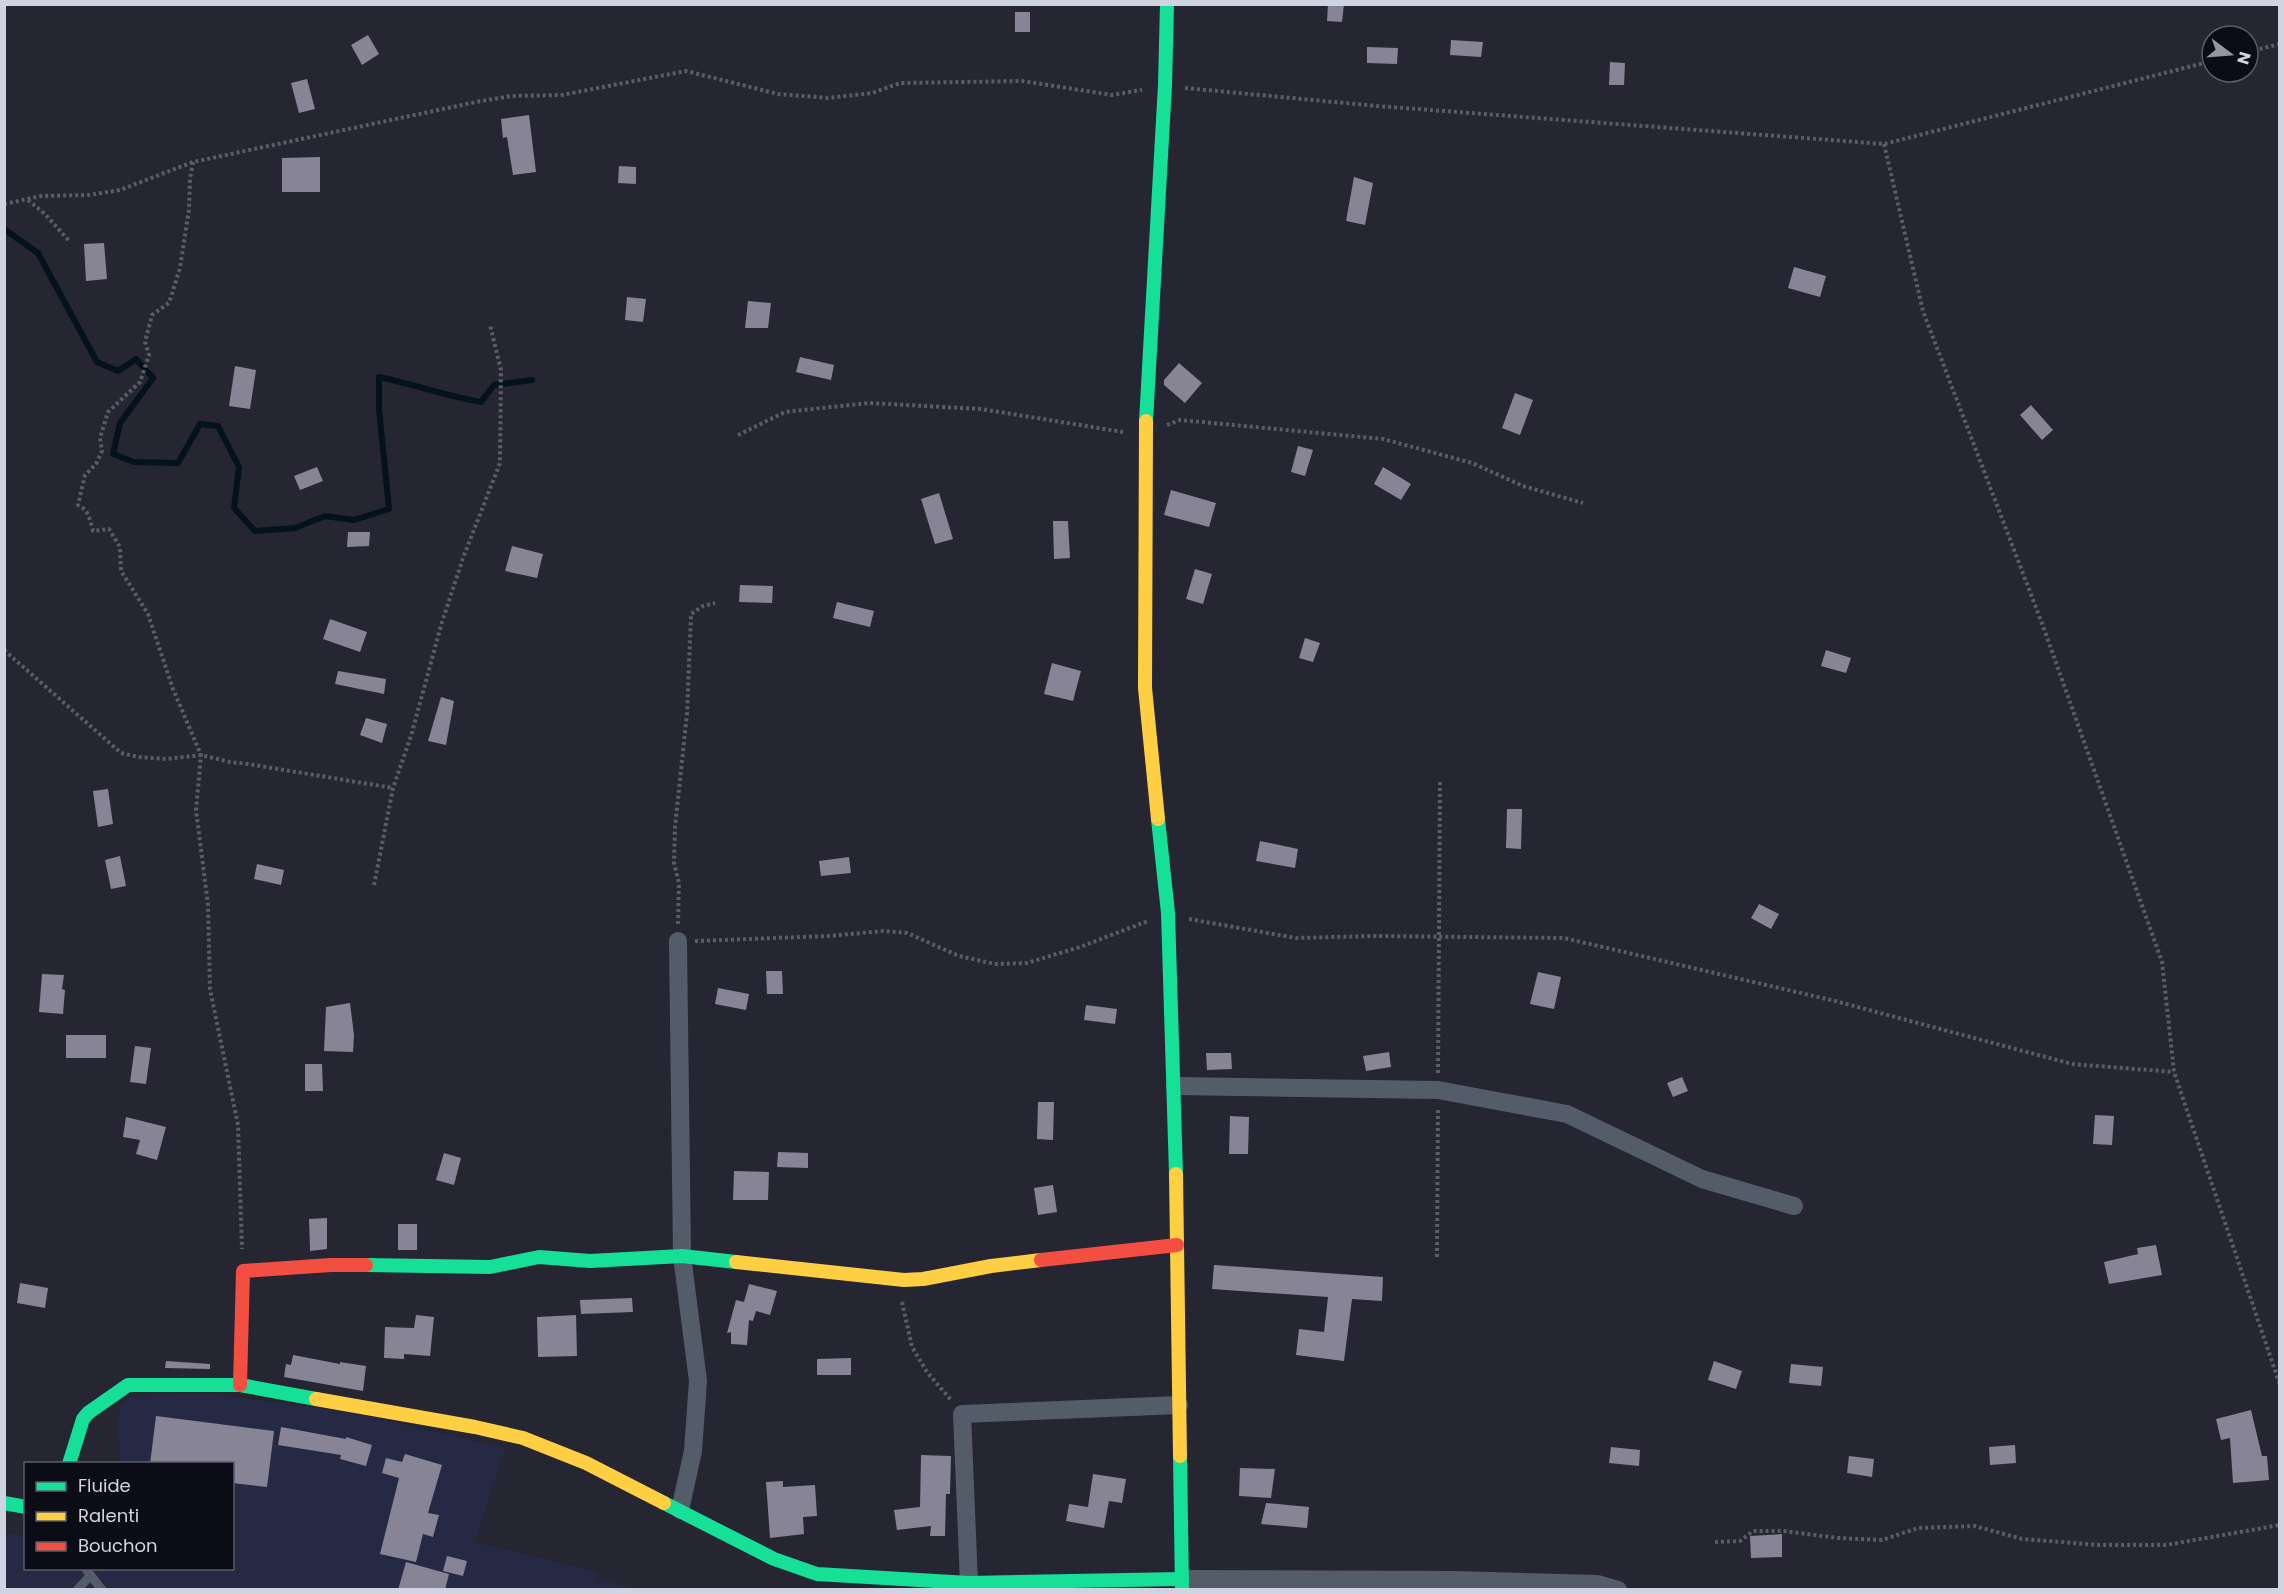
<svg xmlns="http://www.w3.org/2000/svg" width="2284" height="1594" viewBox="0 0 2284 1594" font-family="Poppins,sans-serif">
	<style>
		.built { fill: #262943 }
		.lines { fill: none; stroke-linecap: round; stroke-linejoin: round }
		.stream { stroke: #03121d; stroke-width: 6 }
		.building { fill: #878495 }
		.path { stroke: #585d68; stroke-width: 4; stroke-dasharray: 3 3; stroke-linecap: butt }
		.lane { stroke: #545c69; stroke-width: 9 }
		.street { stroke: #545c69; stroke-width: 18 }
		.fast { stroke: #16e098; stroke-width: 14 }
		.slow { stroke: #ffcf43; stroke-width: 14 }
		.jam { stroke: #f24e42; stroke-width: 14 }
	</style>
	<rect width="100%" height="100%" fill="#252632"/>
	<!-- built -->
	<polygon class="built" points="208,1393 359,1414 505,1448 474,1542 599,1572 598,1579 637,1589 5,1589 4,1532 25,1536 26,1568 232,1568 232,1464 120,1463 118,1420 120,1406 129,1397"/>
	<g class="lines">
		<!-- stream -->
		<path class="stream" d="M4 229 38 253 97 362 118 371 136 359 153 378 120 423 113 454 134 462 178 463 200 424 218 426 239 467 234 508 255 531 295 528 325 516 354 520 389 509 379 409V377C413 384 446 396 481 402L494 385 532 380"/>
	</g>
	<!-- building -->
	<g class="building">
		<polygon points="1328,4 1344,4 1342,22 1327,21"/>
		<rect x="1015" y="12" width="15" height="20"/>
		<polygon points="368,35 379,54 362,65 351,45"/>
		<polygon points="1451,40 1483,42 1481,57 1450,55"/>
		<polygon points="1367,47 1398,48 1397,64 1367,63"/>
		<polygon points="1610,62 1625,63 1624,85 1609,85"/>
		<polygon points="307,79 315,109 299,113 291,83"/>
		<polygon points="529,115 536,172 513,175 507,137 503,138 501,119"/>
		<polygon points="320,157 320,192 282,192 282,158"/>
		<polygon points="619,166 636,167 636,184 618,183"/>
		<polygon points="1354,177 1373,183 1365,225 1346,221"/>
		<polygon points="104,243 107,279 86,281 84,244"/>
		<polygon points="1794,267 1826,276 1820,297 1788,288"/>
		<polygon points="627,297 646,299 643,322 625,320"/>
		<polygon points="748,301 771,303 768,328 745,328"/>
		<polygon points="800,357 834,365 831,380 796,372"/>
		<polygon points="1179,363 1202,383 1185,403 1164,385 1164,380"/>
		<polygon points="235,366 256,370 250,409 229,406"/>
		<polygon points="1515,393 1533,400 1520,435 1502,428"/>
		<polygon points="2031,405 2053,430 2042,440 2020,415"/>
		<polygon points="1298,446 1313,450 1305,476 1291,472"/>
		<polygon points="317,467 323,481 300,490 294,476"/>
		<polygon points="1383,467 1411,484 1401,500 1374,484"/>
		<polygon points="1171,490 1216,503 1209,527 1164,515"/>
		<polygon points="939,493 953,539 935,544 921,499"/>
		<polygon points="1053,521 1068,521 1070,558 1054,559"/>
		<polygon points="348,532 370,532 369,546 347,547"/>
		<polygon points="512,546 543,554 537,578 505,571"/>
		<polygon points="1195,569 1212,574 1203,604 1186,599"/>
		<polygon points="740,585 773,586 772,603 739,602"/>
		<polygon points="837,602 874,611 870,627 833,618"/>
		<polygon points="330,619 367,632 360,652 323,639"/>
		<polygon points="1305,638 1320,643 1313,662 1299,658"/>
		<polygon points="1826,650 1851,658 1846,673 1821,666"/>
		<polygon points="1052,663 1081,671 1073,701 1044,694"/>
		<polygon points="338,671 386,679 384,694 335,684"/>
		<polygon points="441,697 454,701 446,745 428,741"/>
		<polygon points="366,718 387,724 382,743 360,735"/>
		<polygon points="108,789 113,824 98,827 93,791"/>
		<polygon points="1507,809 1522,809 1521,849 1506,848"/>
		<polygon points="1260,841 1298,849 1295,868 1256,861"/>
		<polygon points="120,856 126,886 111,889 105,860"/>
		<polygon points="849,857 851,873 821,876 819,861"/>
		<polygon points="257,864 284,870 281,885 254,879"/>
		<polygon points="1759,904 1779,914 1771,929 1751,918"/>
		<polygon points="766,971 782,971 783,994 767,994"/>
		<polygon points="1538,972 1561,977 1554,1009 1530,1004"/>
		<polygon points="42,974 64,975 62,989 65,990 63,1014 39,1012"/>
		<polygon points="718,988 749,994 746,1010 715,1004"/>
		<polygon points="350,1003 354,1035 353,1052 324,1051 326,1007"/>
		<polygon points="1086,1005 1117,1009 1115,1024 1084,1020"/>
		<rect x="66" y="1035" width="40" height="23"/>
		<polygon points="135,1046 151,1048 146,1084 130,1082"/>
		<polygon points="1389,1052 1391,1067 1366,1071 1363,1056"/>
		<polygon points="1206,1053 1231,1053 1232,1069 1207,1070"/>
		<polygon points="305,1064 322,1064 323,1091 305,1091"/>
		<polygon points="1682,1077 1688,1091 1673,1097 1667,1083"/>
		<polygon points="1038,1102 1054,1102 1053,1140 1037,1139"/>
		<polygon points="2095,1115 2114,1116 2112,1145 2093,1144"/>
		<polygon points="1230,1116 1249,1117 1248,1154 1229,1154"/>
		<polygon points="126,1117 166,1127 157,1160 136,1154 140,1140 123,1137"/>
		<polygon points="778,1152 808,1153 808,1168 777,1167"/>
		<polygon points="444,1153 461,1158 454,1185 436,1180"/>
		<polygon points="734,1171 769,1172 768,1200 733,1200"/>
		<polygon points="1053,1185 1057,1212 1038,1215 1034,1188"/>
		<polygon points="327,1218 327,1249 310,1251 309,1219"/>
		<rect x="398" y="1224" width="19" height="26"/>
		<polygon points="2156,1245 2162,1275 2109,1284 2104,1262 2138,1254 2137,1248"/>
		<polygon points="1214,1265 1383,1277 1382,1301 1352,1299 1344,1361 1296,1355 1299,1329 1324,1332 1328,1297 1212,1289"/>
		<polygon points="20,1283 48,1288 45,1308 17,1303"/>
		<polygon points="749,1284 777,1291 770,1315 756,1311 753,1321 749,1320 747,1345 731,1344 731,1332 727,1333 736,1300 744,1302"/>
		<polygon points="632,1298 633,1312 581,1314 580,1300"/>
		<polygon points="416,1315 434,1317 430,1356 404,1354 404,1359 384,1358 385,1327 414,1328"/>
		<polygon points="576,1315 577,1356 538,1357 537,1317"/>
		<polygon points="293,1355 340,1364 340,1362 366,1366 363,1391 284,1377 286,1364 291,1365"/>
		<polygon points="851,1358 851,1375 817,1375 817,1359"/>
		<polygon points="166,1361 210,1364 210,1369 165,1368"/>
		<polygon points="1714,1361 1742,1371 1736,1389 1708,1380"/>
		<polygon points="1791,1364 1823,1367 1821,1386 1789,1383"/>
		<polygon points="2251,1410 2262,1456 2267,1456 2269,1480 2233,1483 2230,1438 2221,1440 2216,1419"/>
		<polygon points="156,1416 274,1431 267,1487 232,1483 232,1464 150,1464"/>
		<polygon points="281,1427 346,1439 346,1437 372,1445 366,1466 340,1459 341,1455 278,1445"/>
		<polygon points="2015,1445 2016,1463 1990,1465 1989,1447"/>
		<polygon points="1611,1447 1640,1450 1639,1466 1609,1463"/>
		<polygon points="405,1454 442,1465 428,1513 439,1515 433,1537 423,1534 416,1562 380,1554 399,1478 382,1473 386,1458 402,1462"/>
		<polygon points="921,1455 951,1456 950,1494 946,1494 945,1536 930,1536 931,1526 897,1530 894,1510 920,1507"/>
		<polygon points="1849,1456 1874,1459 1872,1477 1847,1473"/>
		<polygon points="1240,1468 1275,1469 1271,1498 1239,1496"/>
		<polygon points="1093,1474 1126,1479 1122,1503 1109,1501 1104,1528 1066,1521 1069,1504 1088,1507"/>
		<polygon points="783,1481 783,1487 815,1485 817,1516 803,1517 804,1534 770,1538 766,1482"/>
		<polygon points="1266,1503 1309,1507 1307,1528 1261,1524"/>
		<polygon points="1782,1534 1782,1557 1751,1558 1750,1536"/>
		<polygon points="447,1556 467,1561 463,1576 443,1571"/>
		<polygon points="406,1562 449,1574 445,1590 398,1590"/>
	</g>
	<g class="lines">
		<!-- path -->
		<g class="path">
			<polyline points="2248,52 2280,44"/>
			<polyline points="1185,88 1377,106 1884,144 2212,61"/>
			<polyline points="1884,144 1923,311 2043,626 2162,962 2174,1072 2280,1385"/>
			<path d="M193 162 190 179 189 209 180 268 169 303 152 315 145 342 149 355 140 382 108 412 100 438 102 451 96 464 85 475 78 505C89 510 90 520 93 531L109 529 120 547 121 571 148 614 173 689 201 755 196 810 208 905 210 989 238 1125 242 1249"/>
			<polyline points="28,200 45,214 70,242"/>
			<polyline points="4,204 41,196 89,195 120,190 193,162 476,102 511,96 562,95 686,71 778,94 828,98 872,93 900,83 1022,81 1112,95 1142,90"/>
			<polyline points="1167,425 1180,420 1383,439 1472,463 1523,486 1583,503"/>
			<polyline points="738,435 785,412 869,403 981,409 1123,432"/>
			<polyline points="4,650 121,753 139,757 167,759 201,755 230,762 248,764 393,788"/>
			<polyline points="374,885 393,788 411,736 442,622 463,558 500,463 501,370 490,325"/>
			<polyline points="1189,919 1296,938 1374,936 1564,938 1835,1001 2072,1064 2174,1072"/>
			<polyline points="678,924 679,883 674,863 675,827 687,714 691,614 703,606 715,603"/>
			<polyline points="695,941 829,936 883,931 907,933 959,956 995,964 1027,963 1080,947 1148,921"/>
			<polyline points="1438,1073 1440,782"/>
			<polyline points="1437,1257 1438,1108"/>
			<polyline points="902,1302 912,1347 927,1372 951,1400"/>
			<polyline points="1715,1542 1740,1541 1753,1531 1783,1531 1838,1538 1882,1540 1918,1528 1975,1526 2022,1539 2099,1545 2166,1545 2280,1525"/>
		</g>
		<!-- lane -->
		<g class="lane">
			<polyline points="85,1568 102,1590"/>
			<polyline points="77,1590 90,1576"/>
		</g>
		<!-- street -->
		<g class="street">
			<polyline points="678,941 682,1256 698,1381 693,1451 680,1510"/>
			<polyline points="1175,1086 1438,1090 1567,1114 1702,1179 1794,1206"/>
			<polyline points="1182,1579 1455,1580 1597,1584 1618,1590"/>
			<polyline points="969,1583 962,1414 1179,1405"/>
		</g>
		<!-- fast -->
		<g class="fast">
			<polyline points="1146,421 1165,85 1167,4"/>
			<polyline points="1158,819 1168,913 1176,1174"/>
			<polyline points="366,1265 490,1267 539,1257 590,1261 682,1256 736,1262"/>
			<polyline points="1180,1456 1182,1590"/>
			<polyline points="69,1464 83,1419 88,1413 128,1385 240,1385 316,1399"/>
			<polyline points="4,1503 26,1507"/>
			<polyline points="664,1503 774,1559 817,1574 969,1583 1182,1579"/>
		</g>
		<!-- slow -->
		<g class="slow">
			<polyline points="1146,421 1145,688 1158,819"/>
			<polyline points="1176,1174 1180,1456"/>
			<polyline points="736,1262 904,1280 923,1279 991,1266 1041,1260"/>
			<polyline points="316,1399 475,1427 523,1438 586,1463 664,1503"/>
		</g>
		<!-- jam -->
		<g class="jam">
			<polyline points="1041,1260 1177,1245"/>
			<polyline points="240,1385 243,1271 331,1265 366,1265"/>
		</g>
	</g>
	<!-- border -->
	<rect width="2284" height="1594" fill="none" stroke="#d0d3e2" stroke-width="12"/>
	<!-- legend -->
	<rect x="24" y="1462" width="210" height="108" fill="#0b0c16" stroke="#5a5c68" stroke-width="1.5"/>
	<rect x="36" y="1482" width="30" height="9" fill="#16e098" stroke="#5a5c68" stroke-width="1.5"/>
	<text x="78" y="1492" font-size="18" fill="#d0d3e2">Fluide</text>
	<rect x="36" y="1512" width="30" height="9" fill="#ffcf43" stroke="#5a5c68" stroke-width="1.5"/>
	<text x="78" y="1522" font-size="18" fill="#d0d3e2">Ralenti</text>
	<rect x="36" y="1542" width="30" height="9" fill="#f24e42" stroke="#5a5c68" stroke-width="1.5"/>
	<text x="78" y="1552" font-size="18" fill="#d0d3e2">Bouchon</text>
	<!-- north arrow -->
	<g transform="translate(2230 54) rotate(106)"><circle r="28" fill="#0b0c16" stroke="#5a5c68" stroke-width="1.5"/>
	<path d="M0-4.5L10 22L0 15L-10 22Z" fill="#9496a4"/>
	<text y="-9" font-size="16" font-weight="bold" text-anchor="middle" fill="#d0d3e2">N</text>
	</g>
</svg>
